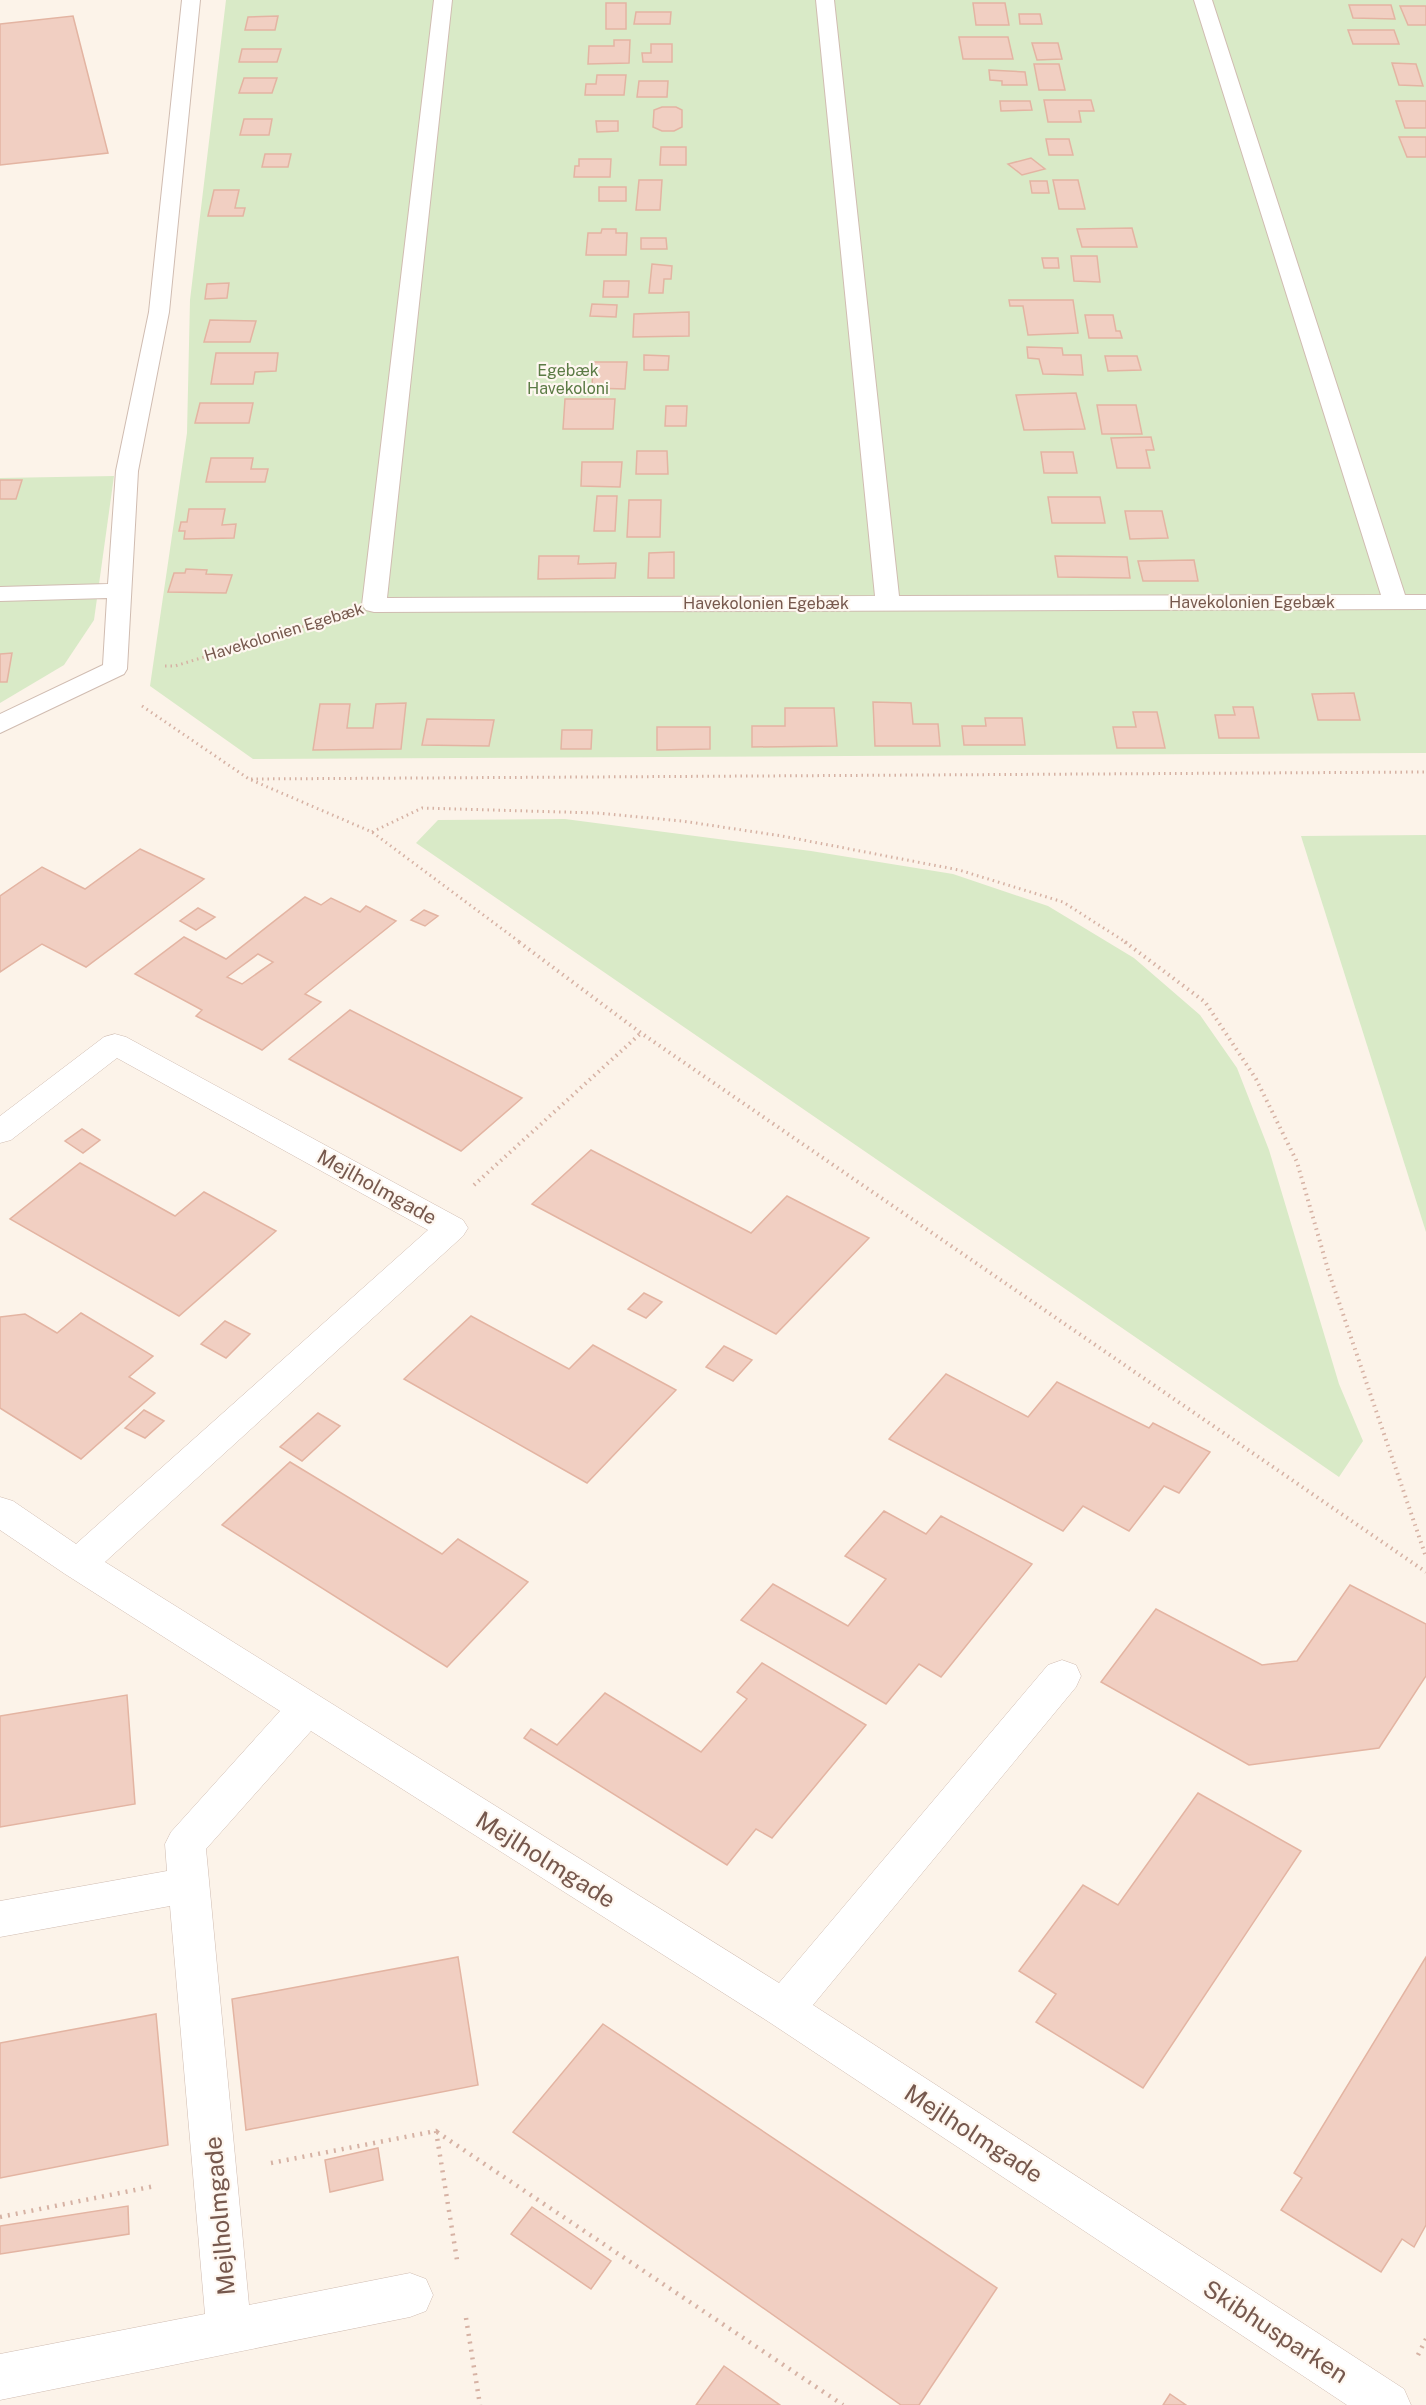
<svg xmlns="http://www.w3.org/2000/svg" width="1426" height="2405" viewBox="0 0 1426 2405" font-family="'Public Sans',sans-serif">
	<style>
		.green { fill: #d9eac7 }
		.building { fill: #f1cfc2; stroke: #e3b4a2; stroke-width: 1.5; fill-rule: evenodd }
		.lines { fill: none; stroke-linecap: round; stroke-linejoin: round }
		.service-casing { stroke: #d0bcb1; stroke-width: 2 }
		.minor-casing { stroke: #d0bcb1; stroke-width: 1 }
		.path-far2 { stroke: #d6b2a4; stroke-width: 3; stroke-dasharray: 1.5 4; stroke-linecap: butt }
		.path-far1 { stroke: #d6b2a4; stroke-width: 4; stroke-dasharray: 1.5 4.5; stroke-linecap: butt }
		.path { stroke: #d6b2a4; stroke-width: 4.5; stroke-dasharray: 2 6; stroke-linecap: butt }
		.service { fill: #fff; fill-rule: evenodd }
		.minor { fill: #fff; fill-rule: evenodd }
		.labels { text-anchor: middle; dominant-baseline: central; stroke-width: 4.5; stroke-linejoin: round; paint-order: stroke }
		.far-park-label { font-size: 16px; fill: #5b7b45; stroke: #fef7f0 }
		.far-street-label { font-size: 16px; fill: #76584d; stroke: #fef7f0 }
		.street-label { font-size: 20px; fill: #76584d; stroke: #fef7f0 }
		.near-street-label { font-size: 24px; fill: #76584d; stroke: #fef7f0 }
	</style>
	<rect width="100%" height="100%" fill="#fcf3e9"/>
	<!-- green -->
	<g class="green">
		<polygon points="226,0 1426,0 1426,753 253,759 150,686 187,433 190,300"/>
		<polygon points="114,476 94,620 64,665 0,703 0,478"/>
		<polygon points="565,819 811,851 953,874 1048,906 1134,958 1200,1015 1237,1068 1269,1150 1339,1384 1363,1441 1339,1477 416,843 438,820"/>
		<polygon points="1426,835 1426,1232 1301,836"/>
	</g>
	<!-- building -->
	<g class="building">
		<rect x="606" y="3" width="20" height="26"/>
		<polygon points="973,3 1005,3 1009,25 976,25"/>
		<polygon points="1349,5 1391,5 1395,19 1353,18"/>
		<polygon points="1400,6 1426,6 1426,25 1408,25"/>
		<polygon points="636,12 671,12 670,24 634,24"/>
		<polygon points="1019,14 1040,14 1042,24 1020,24"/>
		<polygon points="73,16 108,153 0,165 0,24"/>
		<polygon points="278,16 275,30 245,30 248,17"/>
		<polygon points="1348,30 1394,30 1399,44 1353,44"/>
		<polygon points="959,37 1008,37 1013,59 963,59"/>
		<polygon points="614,40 630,40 629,63 588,64 589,46 614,46"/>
		<polygon points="1032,43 1058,43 1062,59 1037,60"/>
		<polygon points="651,44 672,44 672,62 643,62 642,53 651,53"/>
		<polygon points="242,49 281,49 277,62 239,62"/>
		<polygon points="1392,63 1416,64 1423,86 1399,85"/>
		<polygon points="1034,64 1059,64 1065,90 1039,90"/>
		<polygon points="989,70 1025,72 1027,85 1002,85 1002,81 990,80"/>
		<polygon points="597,75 626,75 624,95 585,95 586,84 596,84"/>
		<polygon points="244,78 277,78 272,93 239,93"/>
		<polygon points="639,81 668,81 667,97 637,97"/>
		<polygon points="1044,100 1091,100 1094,111 1079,111 1081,122 1048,122"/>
		<polygon points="1000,101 1030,101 1032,110 1001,111"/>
		<polygon points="1396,101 1426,101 1426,128 1405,128"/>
		<polygon points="662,107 676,107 682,110 682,127 674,131 662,131 653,127 654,110"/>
		<polygon points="244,119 272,119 269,135 240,135"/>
		<polygon points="596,121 618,121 618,131 597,132"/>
		<polygon points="1399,137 1426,137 1426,157 1407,157"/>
		<polygon points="1046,139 1069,139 1073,155 1049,155"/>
		<polygon points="661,147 686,147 686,165 660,165"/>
		<polygon points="265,154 291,154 288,167 262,167"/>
		<polygon points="1031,158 1045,169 1022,175 1008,164"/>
		<polygon points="579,159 611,159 610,177 574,177 575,166 579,166"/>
		<polygon points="639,180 662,180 660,210 636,210"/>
		<polygon points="1053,180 1078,180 1085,209 1059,209"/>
		<polygon points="1030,181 1047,181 1049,193 1032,193"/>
		<rect x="599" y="187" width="27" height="14"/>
		<polygon points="214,190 239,190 235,208 245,208 243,216 208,216"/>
		<polygon points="1132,228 1137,247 1082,247 1077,229"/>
		<polygon points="602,229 616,229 616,233 627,233 626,255 586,255 588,233 601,233"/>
		<polygon points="641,238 666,238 667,249 641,249"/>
		<polygon points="1071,256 1097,256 1100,282 1074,281"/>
		<polygon points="1042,258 1058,258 1059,268 1044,268"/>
		<polygon points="652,264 672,266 671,279 664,279 663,293 649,293"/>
		<polygon points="604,281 629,281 628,297 603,297"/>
		<polygon points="229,283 227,298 205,299 207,284"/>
		<polygon points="1009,300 1073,300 1078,333 1028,335 1023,306 1010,306"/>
		<polygon points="592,304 617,305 616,317 590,316"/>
		<polygon points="689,312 689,336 633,337 634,314"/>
		<polygon points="1085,315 1113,315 1116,331 1120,331 1122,338 1089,338"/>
		<polygon points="210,320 256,321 250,342 204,342"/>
		<polygon points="1027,347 1062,348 1063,355 1081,355 1083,375 1043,374 1039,359 1028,358"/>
		<polygon points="216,353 278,353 276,371 255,372 253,384 211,384"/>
		<polygon points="644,355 669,356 668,370 644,370"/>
		<polygon points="1105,356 1137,356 1141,370 1108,371"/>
		<polygon points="593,362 627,362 625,389 592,388"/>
		<polygon points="1076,393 1085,429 1024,430 1016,395"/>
		<polygon points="565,399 615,399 613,429 563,429"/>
		<polygon points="200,403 253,403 249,423 195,423"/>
		<polygon points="1097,405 1136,405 1142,434 1102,434"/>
		<polygon points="666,406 687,406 686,426 665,426"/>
		<polygon points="1151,437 1154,450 1146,450 1150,468 1117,468 1111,438"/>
		<polygon points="637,451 667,451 668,474 636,474"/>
		<polygon points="1041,452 1073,452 1077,473 1044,473"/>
		<polygon points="211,458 253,458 251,469 268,469 265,482 206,482"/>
		<polygon points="582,462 622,462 620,487 581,486"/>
		<polygon points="0,480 22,480 16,499 0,499"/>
		<polygon points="597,496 617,496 615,531 594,531"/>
		<polygon points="1048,497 1100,497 1105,523 1052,523"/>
		<polygon points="629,500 661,500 660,537 627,537"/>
		<polygon points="189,509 225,509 222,525 236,524 234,538 184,539 185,531 179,531 181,522 187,522"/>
		<polygon points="1125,511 1162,511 1168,538 1130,539"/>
		<polygon points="674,552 674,578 648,578 649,553"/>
		<polygon points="539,556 579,556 578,564 616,563 615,578 538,579"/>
		<polygon points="1055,556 1127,557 1130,578 1058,577"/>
		<polygon points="1194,560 1198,581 1143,581 1138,561"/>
		<polygon points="186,569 207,570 206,574 232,575 226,593 168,592 174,573 185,573"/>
		<polygon points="12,653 7,682 0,682 0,654"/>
		<polygon points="1354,693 1360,720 1318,720 1312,694"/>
		<polygon points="873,702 911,703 913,724 938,724 940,746 875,746"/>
		<polygon points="406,703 401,749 313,750 320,704 350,704 347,728 373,728 376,704"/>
		<polygon points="1233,707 1253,707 1259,738 1219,738 1215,715 1235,715"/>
		<polygon points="785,708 834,708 837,746 752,747 752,726 785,726"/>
		<polygon points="1133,712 1157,712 1165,748 1117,748 1113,727 1136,727"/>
		<polygon points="985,718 1022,718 1025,745 964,745 962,726 986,726"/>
		<polygon points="427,719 494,720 489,746 422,745"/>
		<polygon points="657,727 710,727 710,749 657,750"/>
		<polygon points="562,730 592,730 591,749 561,749"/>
		<polygon points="140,849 204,879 86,967 42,944 0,972 0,896 42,867 85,889"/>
		<path d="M305 897 321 905 331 898 360 912 366 906 396 921 305 994 321 1002 262 1050 196 1016 202 1010 135 974 184 937 226 959ZM258 954 273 962 242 984 227 977Z"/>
		<polygon points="198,908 215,917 196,930 180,921"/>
		<polygon points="424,910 438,916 425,926 411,920"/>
		<polygon points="350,1010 522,1098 461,1151 289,1059"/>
		<polygon points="82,1129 100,1140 83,1153 65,1141"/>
		<polygon points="591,1150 751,1233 787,1196 869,1238 776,1334 532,1204"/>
		<polygon points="80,1163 175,1216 204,1192 276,1231 179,1316 10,1219"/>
		<polygon points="644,1293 662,1302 646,1318 628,1309"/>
		<polygon points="81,1313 153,1356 129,1377 155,1393 81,1459 0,1408 0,1317 25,1314 57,1333"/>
		<polygon points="471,1316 569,1369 593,1345 676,1390 587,1483 404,1379"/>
		<polygon points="225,1321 250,1334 226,1358 201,1344"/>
		<polygon points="724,1346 752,1360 733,1381 706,1367"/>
		<polygon points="946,1374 1028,1417 1057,1382 1149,1428 1153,1423 1210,1452 1179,1493 1164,1486 1129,1531 1083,1506 1063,1531 889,1439"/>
		<polygon points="144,1410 164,1421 145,1438 125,1428"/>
		<polygon points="318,1413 340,1426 302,1461 280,1447"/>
		<polygon points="290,1462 442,1554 458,1539 528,1582 447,1667 222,1525"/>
		<polygon points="884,1511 926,1534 941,1516 1032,1564 941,1677 919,1664 886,1704 741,1620 773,1584 848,1626 886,1579 845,1556"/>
		<polygon points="1350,1585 1426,1624 1426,1676 1379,1748 1249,1765 1101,1682 1156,1609 1262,1665 1297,1661"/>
		<polygon points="762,1663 866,1725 772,1838 756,1829 727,1865 524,1738 531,1729 557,1745 605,1693 701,1752 747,1699 737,1692"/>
		<polygon points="127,1695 135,1804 0,1827 0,1716"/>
		<polygon points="1198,1793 1301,1851 1143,2088 1036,2022 1056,1994 1019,1971 1083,1885 1118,1905"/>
		<polygon points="458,1957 478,2085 246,2130 232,1999"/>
		<polygon points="1426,1957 1426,2225 1414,2247 1402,2239 1381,2272 1281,2210 1302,2178 1294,2173"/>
		<polygon points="156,2014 168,2145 0,2178 0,2043"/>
		<polygon points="603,2024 997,2288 919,2405 901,2405 513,2132"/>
		<polygon points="378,2148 383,2180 330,2192 325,2160"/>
		<polygon points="128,2206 129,2234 0,2254 0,2226"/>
		<polygon points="532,2207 611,2261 591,2289 511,2234"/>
		<polygon points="724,2366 780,2405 696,2405"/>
		<polygon points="1170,2394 1186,2405 1163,2405"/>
	</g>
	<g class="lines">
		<defs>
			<g id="service">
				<polygon points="182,0 200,0 169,312 138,471 127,669 124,674 0,733 0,714 103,665 107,598 0,601 0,587 108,584 116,471 149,312"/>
				<polygon points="434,0 452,0 387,598 875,596 816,0 834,0 899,596 1381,595 1194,0 1212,0 1405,595 1426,595 1426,609 374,612 366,610 362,605"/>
			</g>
			<polygon id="minor" points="115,1034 126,1037 463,1220 468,1228 463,1236 105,1562 779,1983 1048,1665 1062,1660 1076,1665 1081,1676 1076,1687 813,2005 1404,2389 1411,2405 1347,2405 769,2022 311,1731 206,1849 249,2305 410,2273 426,2279 433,2295 426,2311 410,2317 0,2400 0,2354 205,2314 170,1906 0,1937 0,1901 167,1871 165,1844 171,1832 280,1711 65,1574 0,1530 0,1497 13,1501 76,1544 428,1230 117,1058 11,1140 0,1143 0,1116 104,1037"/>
		</defs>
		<!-- service casing -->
		<use href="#service" class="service-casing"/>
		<!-- minor casing -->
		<use href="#minor" class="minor-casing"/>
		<!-- path-far2 -->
		<g class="path-far2">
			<polyline points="165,666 175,666 331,618"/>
			<polyline points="142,706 249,779 372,832 521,943"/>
			<polyline points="251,779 1426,772"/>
			<polyline points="372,832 422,808 597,813 682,821 782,836 959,870 1063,902 1127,943"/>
		</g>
		<!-- path-far1 -->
		<g class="path-far1">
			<polyline points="519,942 641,1033 1426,1572"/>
			<polyline points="1125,942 1205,1002 1256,1079 1297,1162 1329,1273 1426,1557"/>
			<polyline points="474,1185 641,1033"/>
		</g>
		<!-- path -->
		<g class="path">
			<polyline points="437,2132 843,2405"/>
			<polyline points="271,2163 436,2131 457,2260"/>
			<polyline points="0,2217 155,2186"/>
			<polyline points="466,2318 480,2405"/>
			<polyline points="1418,2355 1426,2339"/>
		</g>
		<!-- service -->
		<use href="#service" class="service"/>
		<!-- minor -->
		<use href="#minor" class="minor"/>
	</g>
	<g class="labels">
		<!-- far-park labels -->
		<g class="far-park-label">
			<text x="568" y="370">Egebæk<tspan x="568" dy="18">Havekoloni</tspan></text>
		</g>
		<!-- far-street labels -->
		<g class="far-street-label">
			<text x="1252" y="602">Havekolonien Egebæk</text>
			<text x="766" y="603">Havekolonien Egebæk</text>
			<text transform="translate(284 632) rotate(-17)">Havekolonien Egebæk</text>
		</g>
		<!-- street labels -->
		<g class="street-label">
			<text transform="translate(377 1187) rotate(29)">Mejlholmgade</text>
		</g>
		<!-- near-street labels -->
		<g class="near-street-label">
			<text transform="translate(546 1859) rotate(32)">Mejlholmgade</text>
			<text transform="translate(974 2133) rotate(33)">Mejlholmgade</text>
			<text transform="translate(219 2216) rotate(-95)">Mejlholmgade</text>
			<text transform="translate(1276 2331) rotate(33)">Skibhusparken</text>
		</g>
	</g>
</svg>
